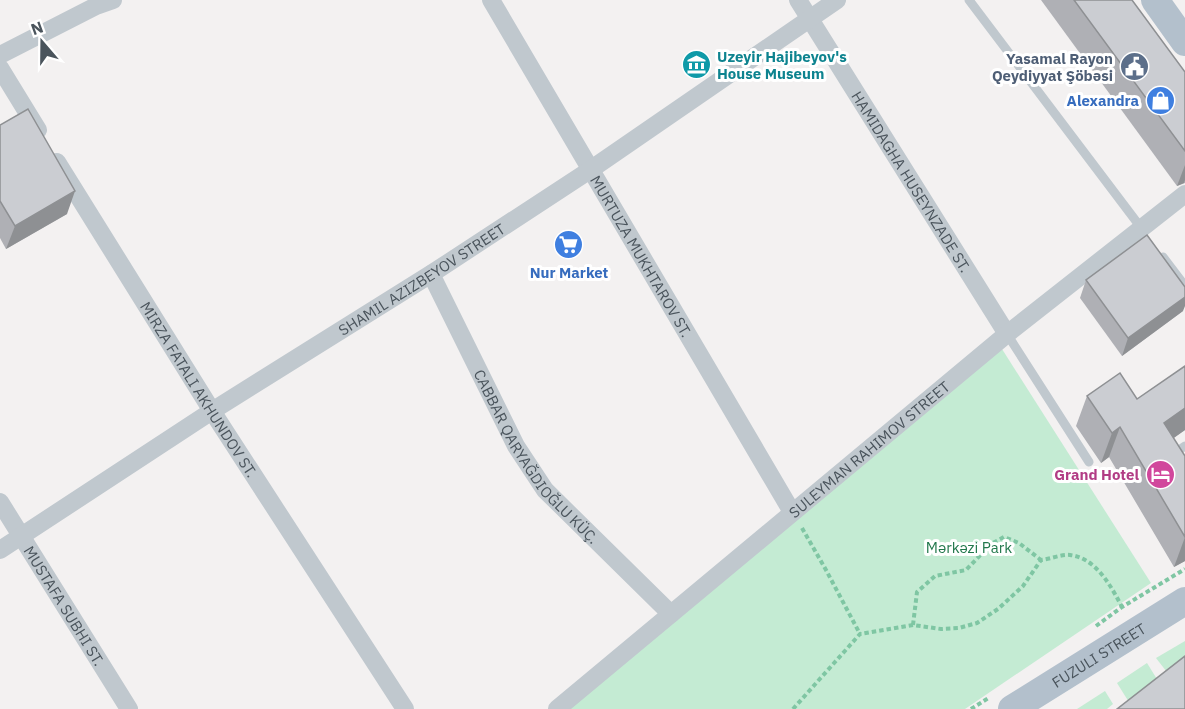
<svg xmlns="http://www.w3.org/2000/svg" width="1185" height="709" viewBox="0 0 1185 709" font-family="'IBM Plex Sans',sans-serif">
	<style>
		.green { fill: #c4ebd3 }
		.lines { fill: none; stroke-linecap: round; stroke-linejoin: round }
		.path { stroke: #7fc6a3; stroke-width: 4; stroke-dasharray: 4.5 3; stroke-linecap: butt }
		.lane { stroke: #c0c8ce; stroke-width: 9 }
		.street { stroke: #c0c8ce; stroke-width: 18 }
		.primary { stroke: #b3c0cc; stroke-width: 28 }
		.wall { fill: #afb0b5 }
		.shaded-wall { fill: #8e9093 }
		.building { fill: #cbcdd2; stroke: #8e9093; stroke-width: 1.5 }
		.labels { text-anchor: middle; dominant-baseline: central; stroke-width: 6; stroke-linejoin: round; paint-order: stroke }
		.culture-label { font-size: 15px; font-weight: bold; fill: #0d838f; stroke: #fff; text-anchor: start }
		.service-label { font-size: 15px; font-weight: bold; fill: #4e5e75; stroke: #fff; text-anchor: end }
		.shop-label { font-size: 15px; font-weight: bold; fill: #366cbe; stroke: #fff; text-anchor: end }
		.street-label { font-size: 15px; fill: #4a545c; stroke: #fff }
		.hotel-label { font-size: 15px; font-weight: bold; fill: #b23c85; stroke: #fff; text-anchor: end }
		.park-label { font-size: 15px; fill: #21774b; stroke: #fff }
	</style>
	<rect width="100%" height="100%" fill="#f3f1f1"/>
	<!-- green -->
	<g class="green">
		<polygon points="1002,349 1151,583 965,709 567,709"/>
		<polygon points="1185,641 1185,665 1170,676 1156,658"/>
		<polygon points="1147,663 1160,684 1132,707 1117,683"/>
		<polygon points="1105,691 1113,704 1107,709 1077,709"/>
	</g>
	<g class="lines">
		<!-- path -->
		<g class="path">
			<polyline points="802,528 826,570 860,634"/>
			<polyline points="913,625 917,592 935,576 966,570 991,544 1004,537 1019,543 1041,560"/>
			<polyline points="1096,626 1122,607 1185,569"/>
			<path d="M793 709 860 634 913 625 941 629 959 628 977 623 998 609 1023 586 1041 560C1050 559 1062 554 1070 555 1096 558 1111 586 1122 607"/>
			<polyline points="971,709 990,697"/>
		</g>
		<!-- lane -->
		<g class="lane">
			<polyline points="969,0 1142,229"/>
			<polyline points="1163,257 1185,286"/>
			<polyline points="1007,334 1089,462"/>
			<polyline points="1182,448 1185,446"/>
		</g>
		<!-- street -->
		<g class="street">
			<path id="s1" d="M491 0 792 512"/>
			<path id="s2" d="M798 0 1007 334"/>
			<polyline points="0,55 96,6 113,0"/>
			<polyline points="0,68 38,130"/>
			<path id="s3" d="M57 162 212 411 405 709"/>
			<path id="s4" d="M431 274 516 446 545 490 671 614"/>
			<path id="s5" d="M0 502 129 709"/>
			<path id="s6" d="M0 550 212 411 431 274 590 170 837 0"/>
			<path id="s7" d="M557 709 1007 334 1185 194"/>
		</g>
		<!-- primary -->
		<g class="primary">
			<polyline points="1155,0 1185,42"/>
			<path id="s8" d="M1012 709 1185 601"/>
		</g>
	</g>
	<!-- wall -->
	<g class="wall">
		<polygon points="1041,0 1132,0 1185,72 1185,183 1177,186"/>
		<polygon points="0,125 67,214 6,249 0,238"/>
		<polygon points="1086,280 1183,311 1122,356 1080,298"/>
		<polygon points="1185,366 1185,430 1173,438 1185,456 1185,561 1174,567 1109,457 1101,463 1076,426 1087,396 1137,399"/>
	</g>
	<!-- shaded-wall -->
	<g class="shaded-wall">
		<polygon points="1185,165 1185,180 1184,183 1177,186"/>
		<polygon points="75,191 67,214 6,249 15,226"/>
		<polygon points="1185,297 1185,306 1183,311 1122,356 1128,338"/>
		<polygon points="1185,408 1185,430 1153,453 1164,423"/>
		<polygon points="1120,427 1109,457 1101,463 1112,433"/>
		<polygon points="1185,537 1185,561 1174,567"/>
	</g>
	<!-- building -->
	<g class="building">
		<polygon points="1074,0 1132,0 1185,72 1185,151"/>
		<polygon points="28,109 75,191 15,226 0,201 0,125"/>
		<polygon points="1147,235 1185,287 1185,297 1128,338 1086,280"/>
		<polygon points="1185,366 1185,408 1164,423 1185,456 1185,537 1120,427 1112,433 1087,396 1120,373 1137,399"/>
		<polygon points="1185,656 1185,709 1117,709"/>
	</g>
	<!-- icons -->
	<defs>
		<symbol id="museum-disc" viewBox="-11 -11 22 22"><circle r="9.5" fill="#0f9aa8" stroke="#fff"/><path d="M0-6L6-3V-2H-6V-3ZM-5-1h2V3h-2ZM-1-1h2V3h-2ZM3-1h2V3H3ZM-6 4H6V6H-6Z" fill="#fff"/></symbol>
		<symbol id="civic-disc" viewBox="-11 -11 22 22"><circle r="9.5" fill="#5c6f8a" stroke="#fff"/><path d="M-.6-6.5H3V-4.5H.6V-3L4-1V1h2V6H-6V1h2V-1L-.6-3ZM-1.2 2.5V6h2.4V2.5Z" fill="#fff"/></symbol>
		<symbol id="shop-disc" viewBox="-11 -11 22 22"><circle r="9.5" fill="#3f7fe0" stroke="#fff"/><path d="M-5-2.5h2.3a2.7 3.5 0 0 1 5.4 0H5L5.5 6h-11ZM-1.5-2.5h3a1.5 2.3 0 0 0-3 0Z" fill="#fff"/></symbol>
		<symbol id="supermarket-disc" viewBox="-11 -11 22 22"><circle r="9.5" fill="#3f7fe0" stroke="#fff"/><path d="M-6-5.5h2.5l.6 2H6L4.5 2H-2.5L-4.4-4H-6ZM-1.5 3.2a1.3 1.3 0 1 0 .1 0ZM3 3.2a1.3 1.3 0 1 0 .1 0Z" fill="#fff"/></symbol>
		<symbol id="hotel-disc" viewBox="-11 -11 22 22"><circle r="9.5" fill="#d1479c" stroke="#fff"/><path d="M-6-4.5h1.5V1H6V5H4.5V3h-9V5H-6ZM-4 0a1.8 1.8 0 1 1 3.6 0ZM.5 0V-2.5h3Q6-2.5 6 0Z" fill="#fff"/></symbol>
	</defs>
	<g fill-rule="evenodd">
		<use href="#museum-disc" x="680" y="48" width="33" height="33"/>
		<use href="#civic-disc" x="1118" y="50" width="33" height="33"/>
		<use href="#shop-disc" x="1144" y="84" width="33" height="33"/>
		<use href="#supermarket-disc" x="552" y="228" width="33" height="33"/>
		<use href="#hotel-disc" x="1144" y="458" width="33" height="33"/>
	</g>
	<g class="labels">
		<!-- culture labels -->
		<g class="culture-label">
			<text x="717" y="56">Uzeyir Hajibeyov's<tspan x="717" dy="17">House Museum</tspan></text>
		</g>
		<!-- service labels -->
		<g class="service-label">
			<text x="1113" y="58">Yasamal Rayon<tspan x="1113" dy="17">Qeydiyyat Şöbəsi</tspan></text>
		</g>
		<!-- shop labels -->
		<g class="shop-label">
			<text x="1139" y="100">Alexandra</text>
			<text x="569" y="272" text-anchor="middle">Nur Market</text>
		</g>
		<!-- street labels -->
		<g class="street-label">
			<text stroke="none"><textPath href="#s2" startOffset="214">HAMIDAGHA HUSEYNZADE ST.</textPath></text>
			<text stroke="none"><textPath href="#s1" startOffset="297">MURTUZA MUKHTAROV ST.</textPath></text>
			<text stroke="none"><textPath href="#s6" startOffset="501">SHAMIL AZIZBEYOV STREET</textPath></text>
			<text stroke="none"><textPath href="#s3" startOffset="268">MIRZA FATALI AKHUNDOV ST.</textPath></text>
			<text stroke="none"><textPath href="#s7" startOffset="406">SULEYMAN RAHIMOV STREET</textPath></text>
			<text stroke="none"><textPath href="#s4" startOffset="212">CABBAR QARYAĞDIOĞLU KÜÇ.</textPath></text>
			<text stroke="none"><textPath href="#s5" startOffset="122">MUSTAFA SUBHI ST.</textPath></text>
			<text stroke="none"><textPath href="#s8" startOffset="102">FUZULI STREET</textPath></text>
		</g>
		<!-- hotel labels -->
		<g class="hotel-label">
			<text x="1139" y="474">Grand Hotel</text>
		</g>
		<!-- park labels -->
		<g class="park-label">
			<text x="969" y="547">Mərkəzi Park</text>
		</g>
	</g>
	<!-- north arrow -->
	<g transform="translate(42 42) rotate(340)" stroke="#ffffff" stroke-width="4.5" paint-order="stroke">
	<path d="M0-4.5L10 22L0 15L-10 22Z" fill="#4a545c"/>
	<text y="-9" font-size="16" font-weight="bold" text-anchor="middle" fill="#4a545c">N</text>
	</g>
</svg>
